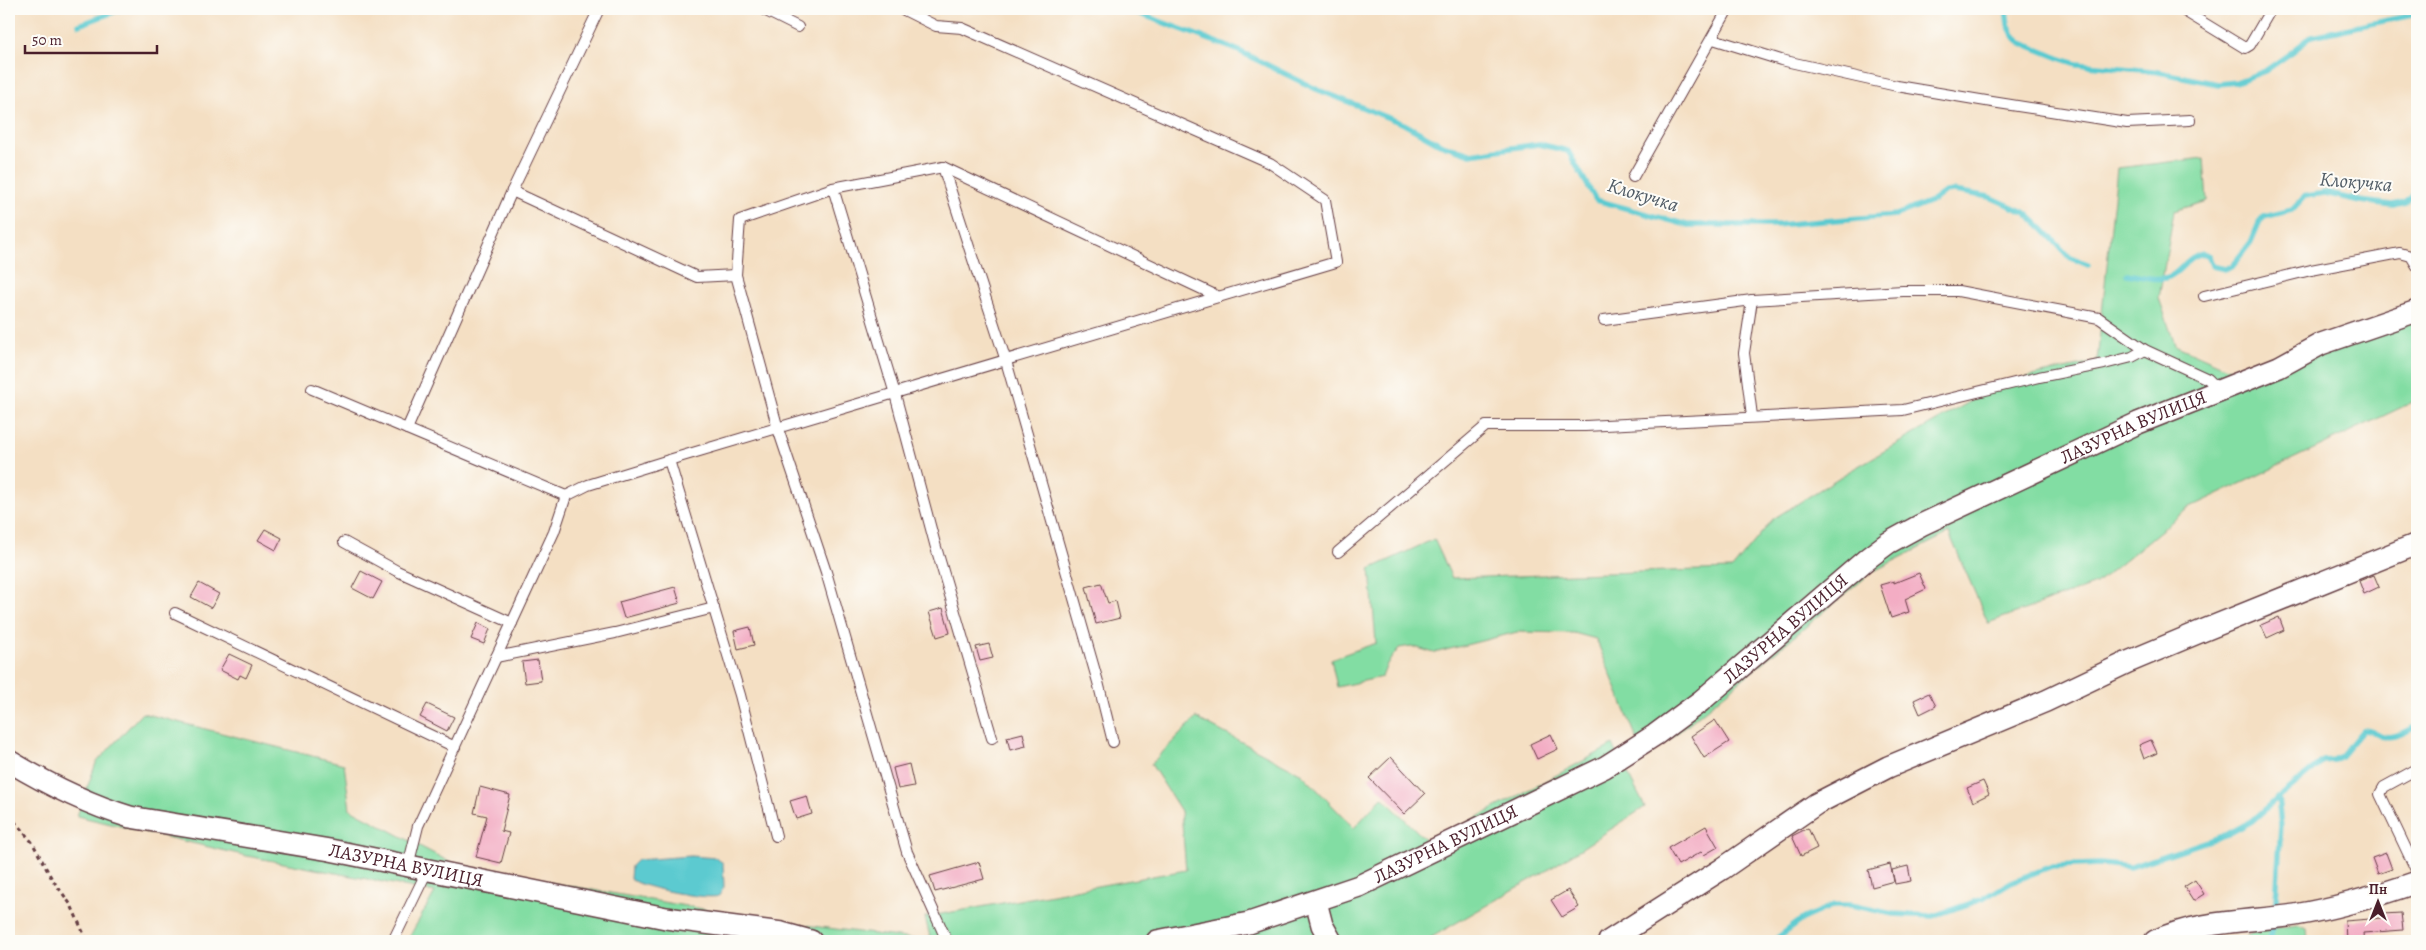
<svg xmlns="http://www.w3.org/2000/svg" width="2426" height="950" viewBox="0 0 2426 950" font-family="Alegreya,serif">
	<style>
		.green { fill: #82dda3; stroke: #667e67 }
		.water { fill: #5ccad0; stroke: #53747e }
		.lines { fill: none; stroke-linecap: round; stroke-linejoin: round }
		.stream { stroke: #5ccad0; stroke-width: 5.5 }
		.building { fill: #f3adc4 }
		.service-casing { stroke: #643c42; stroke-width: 12 }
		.minor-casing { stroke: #643c42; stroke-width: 24 }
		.path { stroke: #643c42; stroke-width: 3; stroke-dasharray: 4 4; stroke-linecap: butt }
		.service { stroke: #fff; stroke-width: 10 }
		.minor { stroke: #fff; stroke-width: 21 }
		.labels { text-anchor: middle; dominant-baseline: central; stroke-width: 4; stroke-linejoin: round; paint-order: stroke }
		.street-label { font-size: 19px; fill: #4a1f2b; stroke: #fdfcf7 }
		.water-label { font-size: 20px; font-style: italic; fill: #505b65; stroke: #fdfcf7 }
	</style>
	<rect width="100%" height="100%" fill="#fdfcf7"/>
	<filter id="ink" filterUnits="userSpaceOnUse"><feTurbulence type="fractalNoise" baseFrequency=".02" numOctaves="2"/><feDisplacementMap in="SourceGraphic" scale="10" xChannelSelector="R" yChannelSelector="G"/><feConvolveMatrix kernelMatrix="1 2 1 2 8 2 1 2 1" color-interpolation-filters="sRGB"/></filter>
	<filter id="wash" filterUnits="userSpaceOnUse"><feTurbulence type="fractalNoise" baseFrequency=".0096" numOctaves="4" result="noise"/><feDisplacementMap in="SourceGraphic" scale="20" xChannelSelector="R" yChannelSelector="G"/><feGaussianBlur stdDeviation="1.12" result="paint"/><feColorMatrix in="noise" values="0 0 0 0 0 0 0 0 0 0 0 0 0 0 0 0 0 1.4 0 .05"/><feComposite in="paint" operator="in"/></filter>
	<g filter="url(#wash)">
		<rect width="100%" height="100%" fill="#f4dfc3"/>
		<!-- green -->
		<g class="green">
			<polygon points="2204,158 2207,201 2174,211 2159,298 2175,345 2238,373 2417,306 2417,400 2187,509 2096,584 1988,623 1949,533 1872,572 1664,744 1638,741 1596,639 1574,633 1517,632 1434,653 1411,646 1399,648 1387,664 1382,677 1337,687 1331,659 1376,643 1370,569 1434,539 1452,578 1732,569 1773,519 1848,472 2004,382 2097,362 2117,168"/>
			<polygon points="142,713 344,764 350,809 459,867 773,921 929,941 407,941 435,892 247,856 77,816 96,763"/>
			<polygon points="1196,718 1302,774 1354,828 1382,797 1429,843 1613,745 1645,807 1551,868 1425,941 931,941 925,917 1186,870 1181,811 1151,764"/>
			<polygon points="2297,925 2307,929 2308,941 2240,941 2255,931"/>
		</g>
		<!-- water -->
		<path class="water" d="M691 856 716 858 723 863 724 887 719 896C705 900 642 888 630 879L631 866 637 860Z"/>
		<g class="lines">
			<!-- stream -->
			<g class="stream">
				<polyline points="1127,9 1237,50 1316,89 1404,124 1440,144 1470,154 1539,144 1568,151 1596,200 1687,225 1776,225 1896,215 1934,200 1945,192 1954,191 1990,197 2026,213 2044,230 2069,257 2088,265"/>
				<polyline points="2006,9 2008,25 2013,35 2019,42 2059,58 2077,64 2153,71 2218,84 2236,82 2265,71 2292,52 2312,36 2417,14"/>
				<polyline points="79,25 122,9"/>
				<path d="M2127 274C2140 276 2158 282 2171 276 2183 269 2188 256 2203 253L2209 256 2212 266 2225 269 2232 266 2251 242 2259 223 2264 217 2292 210 2305 196 2325 193 2360 201 2393 205 2405 202 2417 192"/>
				<path d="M2275 914 2281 825 2278 798 2323 761 2334 760 2341 756 2363 730C2372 730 2375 734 2383 736 2395 739 2407 731 2417 726"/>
				<polyline points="1773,941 1804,918 1834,905 1851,905 1893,914 1933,916 1983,899 2011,882 2052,866 2100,864 2131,867 2228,834 2252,821 2278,798"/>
				<polyline points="2269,941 2273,922"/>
			</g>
		</g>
		<g id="blocks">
			<!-- building -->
			<g class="building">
				<polygon points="265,529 282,538 276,550 258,540"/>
				<polygon points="361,571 382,582 373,599 352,588"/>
				<polygon points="1919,573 1926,589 1905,599 1909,612 1891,618 1880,585 1894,581 1894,583"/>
				<polygon points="2374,575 2379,587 2364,594 2359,581"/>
				<polygon points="199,583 219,594 211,608 191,597"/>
				<polygon points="1101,583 1108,603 1116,601 1120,618 1096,624 1086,587"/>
				<polygon points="675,587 680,603 624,618 619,602"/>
				<polygon points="943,608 950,633 937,637 929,612"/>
				<polygon points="2279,617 2284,630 2267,638 2261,625"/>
				<polygon points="478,623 490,629 484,644 471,639"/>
				<polygon points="750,627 754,645 738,649 734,631"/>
				<polygon points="989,644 993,658 980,661 976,647"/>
				<polygon points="229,654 252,665 246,678 240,675 238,679 220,670"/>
				<polygon points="538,660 541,681 525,683 522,662"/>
				<polygon points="1929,693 1936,706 1920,714 1914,700"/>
				<polygon points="427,704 454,717 447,731 420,717"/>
				<polygon points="1715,720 1729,742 1704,758 1691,736"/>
				<polygon points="1023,733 1026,746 1010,750 1007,737"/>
				<polygon points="1551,734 1558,749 1537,759 1530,744"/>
				<polygon points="2151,740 2157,753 2144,759 2139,745"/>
				<polygon points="1391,757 1425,794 1404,814 1369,778"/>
				<polygon points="909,764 914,786 898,789 893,768"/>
				<polygon points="1983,781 1989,794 1973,802 1967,788"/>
				<polygon points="480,787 510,795 501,831 509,833 501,863 476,857 487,816 474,813"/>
				<polygon points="807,796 812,814 796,819 790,801"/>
				<polygon points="1706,826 1718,847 1704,855 1701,852 1678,865 1668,848"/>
				<polygon points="1808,828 1817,848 1801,856 1792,836"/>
				<polygon points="2386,853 2392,869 2378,874 2372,858"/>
				<polygon points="979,862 984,879 935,892 930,876"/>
				<polygon points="1890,864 1894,881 1872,887 1868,870"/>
				<polygon points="1908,866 1911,881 1895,884 1892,870"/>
				<polygon points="2195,880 2204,894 2193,901 2184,887"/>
				<polygon points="1568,890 1579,907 1562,917 1551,900"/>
				<polygon points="2401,913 2403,930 2363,933 2364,941 2346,941 2345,921 2383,918 2383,914"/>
			</g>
		</g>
	</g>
	<g filter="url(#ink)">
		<use href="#blocks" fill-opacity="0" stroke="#643c42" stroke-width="1"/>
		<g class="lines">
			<defs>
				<g id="service">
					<polyline points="762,9 798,27"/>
					<polyline points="2181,9 2245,48 2250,45 2271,9"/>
					<polyline points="1713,39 1781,60 1897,86 1992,102 2127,123 2190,120"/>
					<polyline points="943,167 1006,361 1098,682 1113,742"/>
					<polyline points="1633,177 1728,9"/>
					<polyline points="833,188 895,394 935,544 992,738"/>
					<polyline points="512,191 697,277 736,275"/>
					<polyline points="2204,296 2311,270 2400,253 2411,256 2417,266"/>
					<polyline points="1752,300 1744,353 1752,416"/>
					<polyline points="1604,320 1752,300 1903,291 1958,291 2099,318 2145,350 2208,379 2220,391"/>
					<polyline points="312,389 566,496"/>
					<polyline points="407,429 512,191 599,9"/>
					<polyline points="669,460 740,695 776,836"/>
					<polyline points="344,542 397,571 512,623"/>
					<polyline points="1338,552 1486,426 1585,426 1903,410 2039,377 2104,364 2132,357 2145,350"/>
					<polyline points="175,613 455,747"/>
					<polyline points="496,657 615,633 714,608"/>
					<polyline points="2417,769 2384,787 2380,794 2417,872"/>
					<polyline points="408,866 418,826 554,532 566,496 588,485 669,460 1336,262 1325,200 1270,163 962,28 936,26 902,9"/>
					<polyline points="393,941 427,871"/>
					<polyline points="947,941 907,852 826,572 778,429 736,275 740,220 833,188 943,167 1219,297"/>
				</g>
				<g id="minor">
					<path id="s1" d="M9 761C47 784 87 804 130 817L330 850 666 918 782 933 811 941"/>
					<polyline points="1316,902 1322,925 1331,941"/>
					<path id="s2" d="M1157 941 1249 923 1359 886 1605 767 1655 735 1701 701 1868 558 1888 543 1921 525 2138 423 2279 367 2321 344 2417 311"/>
					<polyline points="1609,941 1722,869 1816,804 1888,767 2046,701 2128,662 2202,631 2417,544"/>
					<path d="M2155 941C2199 920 2248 922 2295 915 2337 908 2377 896 2417 882"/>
				</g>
			</defs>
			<!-- service casing -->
			<use href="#service" class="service-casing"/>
			<!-- minor casing -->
			<use href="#minor" class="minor-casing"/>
			<!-- path -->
			<polyline class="path" points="9,815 32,842 52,879 71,905 87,941"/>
			<!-- service -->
			<use href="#service" class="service"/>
			<!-- minor -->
			<use href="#minor" class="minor"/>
		</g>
	</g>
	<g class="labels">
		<!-- street labels -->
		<g class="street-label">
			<text stroke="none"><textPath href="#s2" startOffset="1116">ЛАЗУРНА ВУЛИЦЯ</textPath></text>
			<text stroke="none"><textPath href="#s2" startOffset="711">ЛАЗУРНА ВУЛИЦЯ</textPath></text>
			<text stroke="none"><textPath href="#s2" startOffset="306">ЛАЗУРНА ВУЛИЦЯ</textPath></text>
			<text stroke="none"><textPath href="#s1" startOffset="414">ЛАЗУРНА ВУЛИЦЯ</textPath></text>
		</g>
		<!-- water labels -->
		<g class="water-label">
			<text transform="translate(2356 182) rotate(5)">Клокучка</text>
			<text transform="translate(1643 195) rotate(17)">Клокучка</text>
		</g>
	</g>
	<!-- margin -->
	<rect width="2426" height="950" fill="none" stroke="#fdfcf7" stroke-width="30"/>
	<!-- north arrow -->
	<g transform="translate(2378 902)" stroke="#fdfcf7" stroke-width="4" paint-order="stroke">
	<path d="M0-4L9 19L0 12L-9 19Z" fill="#4a1f2b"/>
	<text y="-8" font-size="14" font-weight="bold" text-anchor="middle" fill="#4a1f2b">Пн</text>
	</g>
	<!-- scale -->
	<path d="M25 45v8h132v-8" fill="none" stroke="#4a1f2b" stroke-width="2.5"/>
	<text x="32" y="45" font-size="15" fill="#4a1f2b" stroke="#fdfcf7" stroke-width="4" paint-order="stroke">50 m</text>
</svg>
